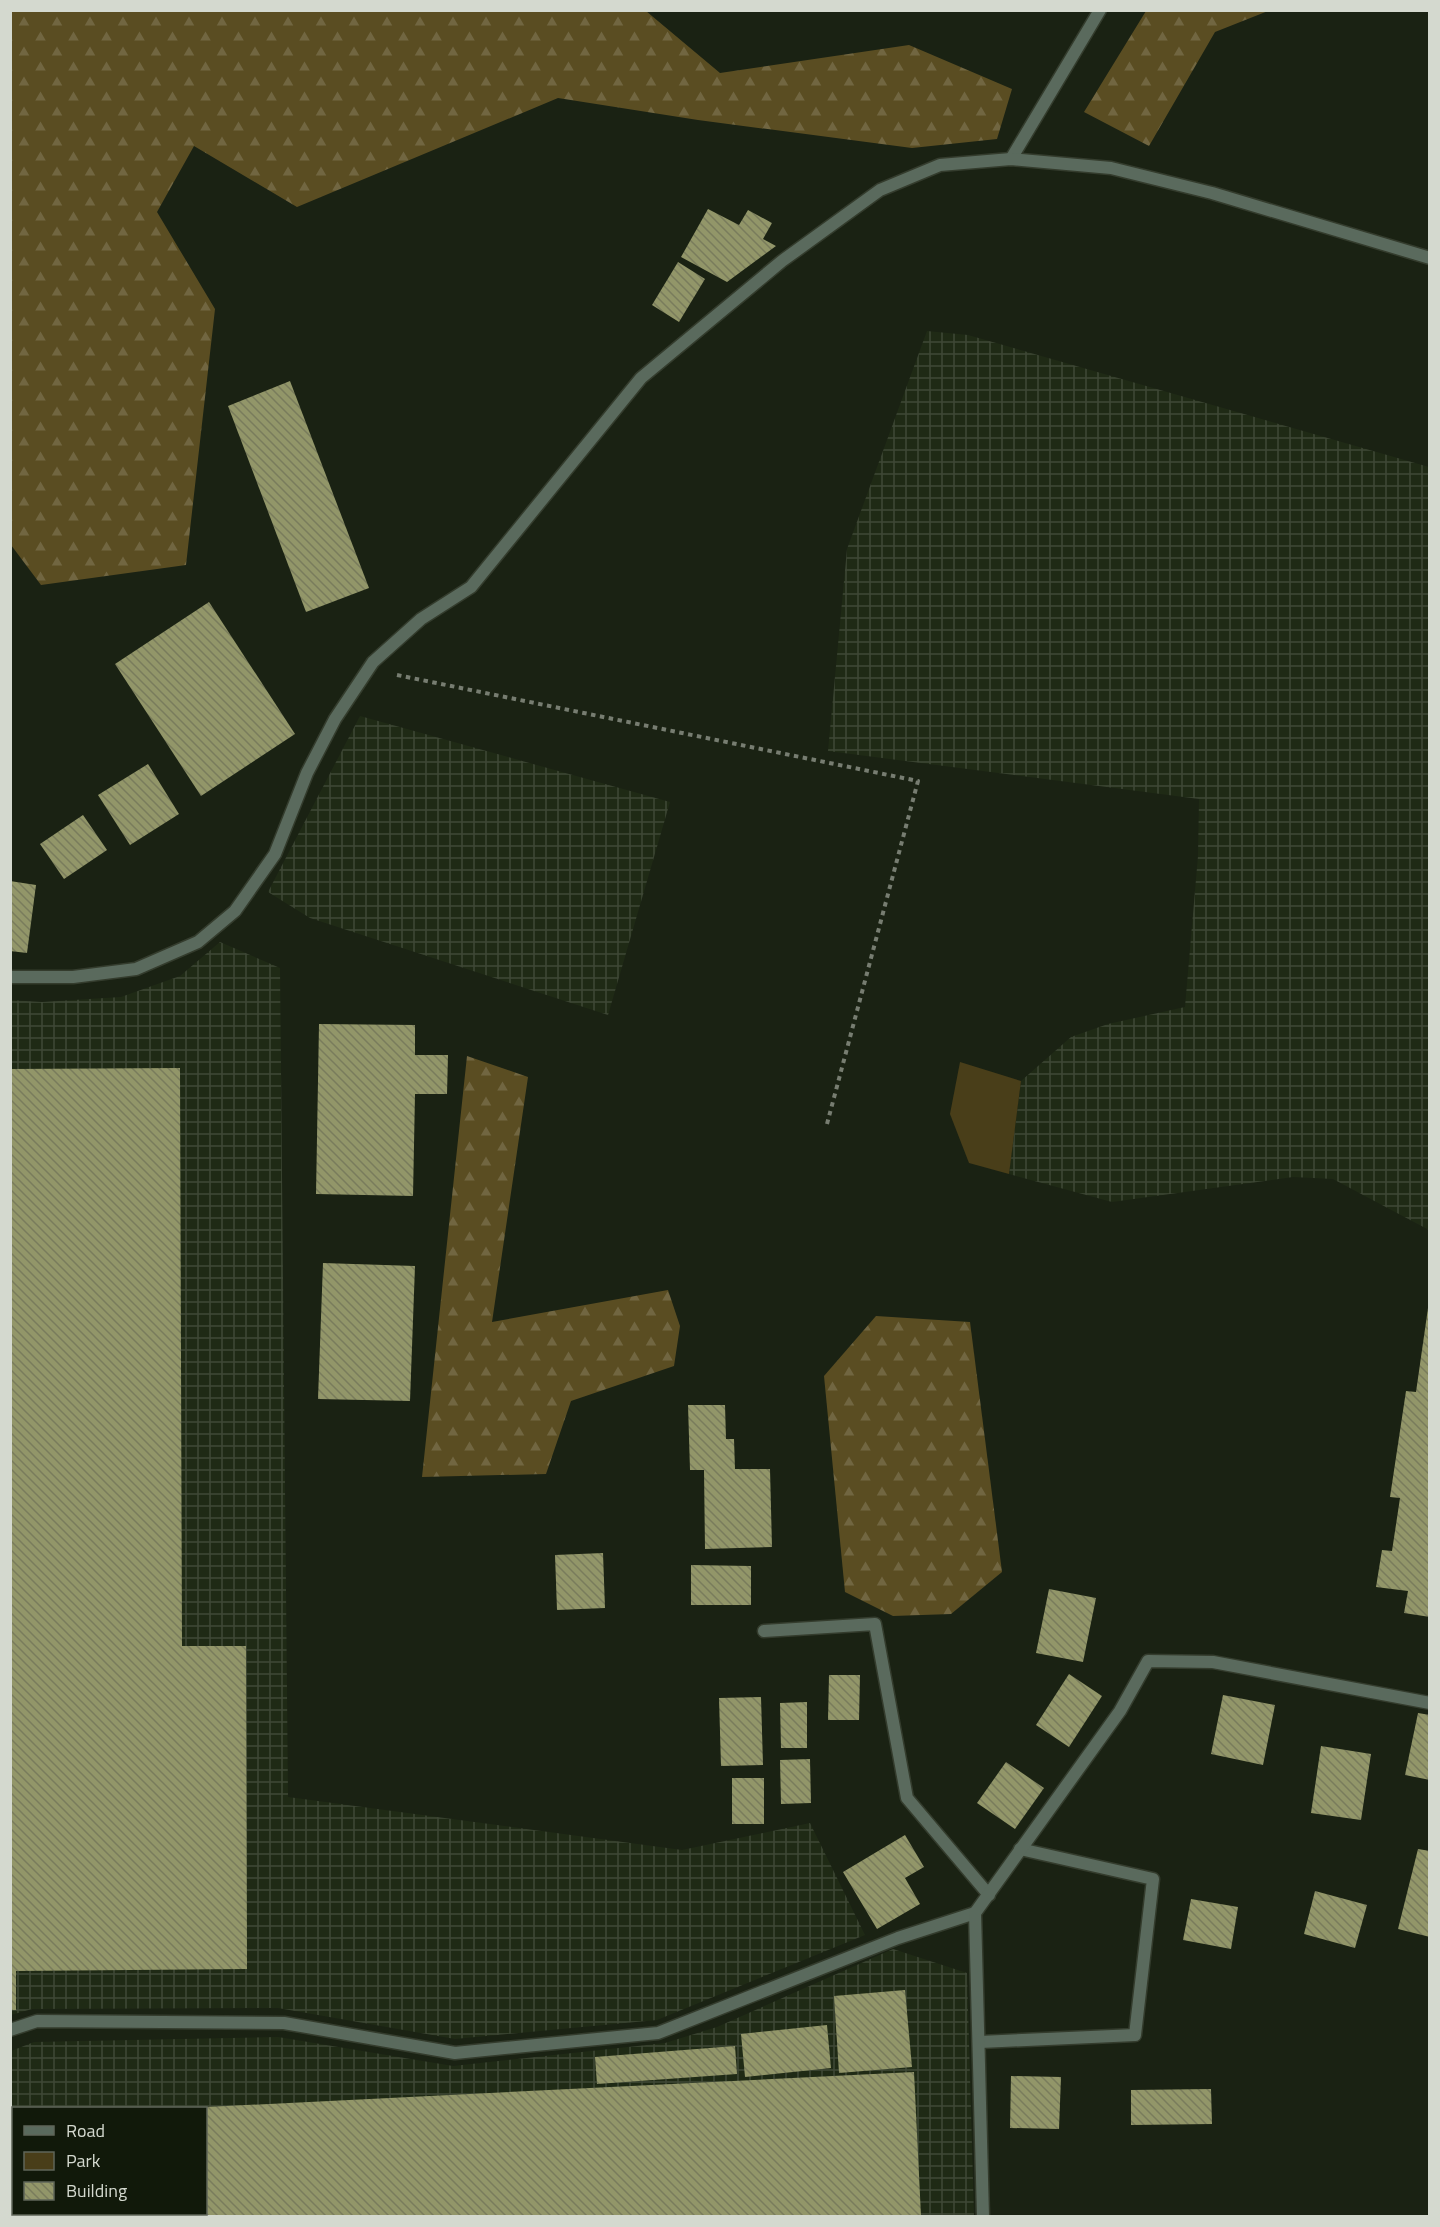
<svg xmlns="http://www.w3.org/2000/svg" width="1440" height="2227" viewBox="0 0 1440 2227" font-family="'Titillium Web',sans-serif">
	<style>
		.industrial { fill: url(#industrial-grid); fill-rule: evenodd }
		.green { fill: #493e19 }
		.forest { fill: url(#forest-firs) }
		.building { fill: url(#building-back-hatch) }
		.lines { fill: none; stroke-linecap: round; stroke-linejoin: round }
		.lane-casing { stroke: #343c2d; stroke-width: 15 }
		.street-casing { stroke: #343c2d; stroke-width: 15 }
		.path { stroke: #777d71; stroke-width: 4; stroke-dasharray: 4.5 4.5; stroke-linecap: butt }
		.lane { stroke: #5a6a5d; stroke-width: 12 }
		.street { stroke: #5a6a5d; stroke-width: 12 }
	</style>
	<defs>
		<pattern id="industrial-grid" width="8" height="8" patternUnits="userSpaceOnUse" patternTransform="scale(1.5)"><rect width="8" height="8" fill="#1f2a15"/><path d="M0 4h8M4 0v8" fill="none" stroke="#3f4836"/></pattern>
		<pattern id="forest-firs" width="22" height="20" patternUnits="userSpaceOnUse" patternTransform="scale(1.5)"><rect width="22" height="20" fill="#5a4d22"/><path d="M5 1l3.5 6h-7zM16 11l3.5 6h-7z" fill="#716641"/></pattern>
		<pattern id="building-back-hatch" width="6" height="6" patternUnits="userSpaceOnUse" patternTransform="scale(1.5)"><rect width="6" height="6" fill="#929669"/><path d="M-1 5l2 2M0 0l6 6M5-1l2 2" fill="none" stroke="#797c5c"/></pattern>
	</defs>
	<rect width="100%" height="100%" fill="#1a2213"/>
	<!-- industrial -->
	<g class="industrial">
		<polygon points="927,331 968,335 1429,467 1429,1230 1333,1179 1293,1177 1112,1202 1009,1174 1021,1081 1071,1037 1108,1024 1185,1007 1198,856 1199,799 828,751 847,549"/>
		<polygon points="360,716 670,802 608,1015 310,918 268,892"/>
		<polygon points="220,942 280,968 288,1797 682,1850 810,1823 865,1935 657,2020 455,2039 278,2008 32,2009 11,2015 10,1000 42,1002 121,997 180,976"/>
		<path d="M893 1949 967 1973 974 2216H11V2051L34 2042 278 2037 453 2066 665 2043 717 2027ZM14 2108H206V2214H14Z"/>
	</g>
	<!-- green -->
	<polygon class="green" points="960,1062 1021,1081 1009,1174 969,1163 950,1114"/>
	<!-- forest -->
	<g class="forest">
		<polygon points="11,10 646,11 720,73 909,45 1012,89 997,139 912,148 698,120 558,98 297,207 194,146 157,212 215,309 186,565 41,585 11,545"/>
		<polygon points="1146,11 1268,11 1215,32 1149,146 1084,112"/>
		<polygon points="467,1056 528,1077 492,1322 668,1290 680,1326 674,1366 571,1401 546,1474 422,1477"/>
		<polygon points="876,1316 970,1322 1002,1572 951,1614 893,1616 845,1592 824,1376"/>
	</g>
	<!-- building -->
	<g class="building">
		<polygon points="708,209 739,225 748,210 772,223 763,239 776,246 727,282 681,257"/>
		<polygon points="678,262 705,279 679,322 652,305"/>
		<polygon points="290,381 369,588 306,612 228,406"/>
		<polygon points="209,602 295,734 201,796 115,664"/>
		<polygon points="148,764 179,814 130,845 98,795"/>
		<polygon points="83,815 107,850 64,879 40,844"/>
		<polygon points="10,881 36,885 27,953 10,951"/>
		<polygon points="319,1024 415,1025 415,1055 448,1055 447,1094 415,1094 413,1196 316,1194"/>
		<polygon points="180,1068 182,1646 246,1646 247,1969 16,1971 16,2010 10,2010 10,1069"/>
		<polygon points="323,1263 415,1266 410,1401 318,1399"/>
		<polygon points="1428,1308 1430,1308 1430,1617 1404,1613 1408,1591 1376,1587 1382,1550 1392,1551 1400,1498 1390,1497 1406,1391 1416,1392"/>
		<polygon points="688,1405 725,1405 726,1439 734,1439 735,1469 770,1469 772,1547 705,1549 704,1470 690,1470"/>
		<polygon points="603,1553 605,1608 557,1610 555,1555"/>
		<polygon points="691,1565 751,1566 751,1605 691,1605"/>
		<polygon points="1049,1589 1096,1598 1083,1662 1036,1653"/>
		<polygon points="1069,1674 1102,1696 1069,1747 1036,1725"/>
		<polygon points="829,1675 860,1675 859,1720 828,1720"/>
		<polygon points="1223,1695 1275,1705 1263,1765 1211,1754"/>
		<polygon points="761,1697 763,1765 721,1766 719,1698"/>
		<polygon points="807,1702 807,1748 781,1748 780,1703"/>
		<polygon points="1418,1713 1430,1715 1430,1780 1405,1775"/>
		<polygon points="1321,1746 1371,1754 1361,1820 1311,1813"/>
		<polygon points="810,1759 811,1803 781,1804 780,1760"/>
		<polygon points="1006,1762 1044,1788 1015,1829 977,1803"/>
		<rect x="732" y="1778" width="32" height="46"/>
		<polygon points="905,1835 924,1867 905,1878 920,1904 877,1929 843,1872"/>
		<polygon points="1418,1849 1430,1851 1430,1937 1398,1929"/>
		<polygon points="1315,1891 1367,1905 1355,1948 1304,1934"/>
		<polygon points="1191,1899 1238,1907 1231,1949 1183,1940"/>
		<polygon points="905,1990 912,2067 839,2073 834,1996"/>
		<polygon points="827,2025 831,2068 745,2077 741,2034"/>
		<polygon points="735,2046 737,2074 597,2084 595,2057"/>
		<polygon points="914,2072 921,2216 10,2216 10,2117 14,2117 14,2214 206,2214 206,2107"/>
		<polygon points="1011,2076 1061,2077 1059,2129 1010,2128"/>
		<polygon points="1211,2089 1212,2124 1131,2125 1131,2090"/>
	</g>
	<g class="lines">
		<defs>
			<polyline id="lane" points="764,1631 875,1624 907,1798 989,1895"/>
			<g id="street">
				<polyline points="1011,159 1100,10"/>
				<polyline points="10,977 73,977 136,969 198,942 235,911 275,854 307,773 335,719 373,662 421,619 471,587 641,378 782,261 880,190 940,165 1011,159 1111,168 1212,193 1430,258"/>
				<polyline points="10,2030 37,2021 284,2023 455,2053 658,2033 898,1938 975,1913"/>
				<polyline points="980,2042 1135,2035 1153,1879 1020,1849"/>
				<polyline points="983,2216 975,1913 1120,1711 1148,1661 1213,1662 1430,1703"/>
			</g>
		</defs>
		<!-- lane casing -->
		<use href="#lane" class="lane-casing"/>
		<!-- street casing -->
		<use href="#street" class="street-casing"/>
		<!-- path -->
		<polyline class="path" points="397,675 918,781 827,1124"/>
		<!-- lane -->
		<use href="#lane" class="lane"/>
		<!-- street -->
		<use href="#street" class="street"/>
	</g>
	<!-- border -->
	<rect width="1440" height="2227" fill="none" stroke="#d4d9cf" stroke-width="24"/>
	<!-- legend -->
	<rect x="12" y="2107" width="195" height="108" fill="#11190a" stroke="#5f6659" stroke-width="1.5"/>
	<rect x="24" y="2126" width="30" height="9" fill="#5a6a5d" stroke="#5f6659" stroke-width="1.5"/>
	<text x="66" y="2137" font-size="18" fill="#d4d9cf">Road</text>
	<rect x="24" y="2152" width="30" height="18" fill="#493e19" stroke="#5f6659" stroke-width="1.5"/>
	<text x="66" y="2167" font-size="18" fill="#d4d9cf">Park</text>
	<rect x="24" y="2182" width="30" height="18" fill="url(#building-back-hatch)" stroke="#5f6659" stroke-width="1.5"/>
	<text x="66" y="2197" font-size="18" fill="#d4d9cf">Building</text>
</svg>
